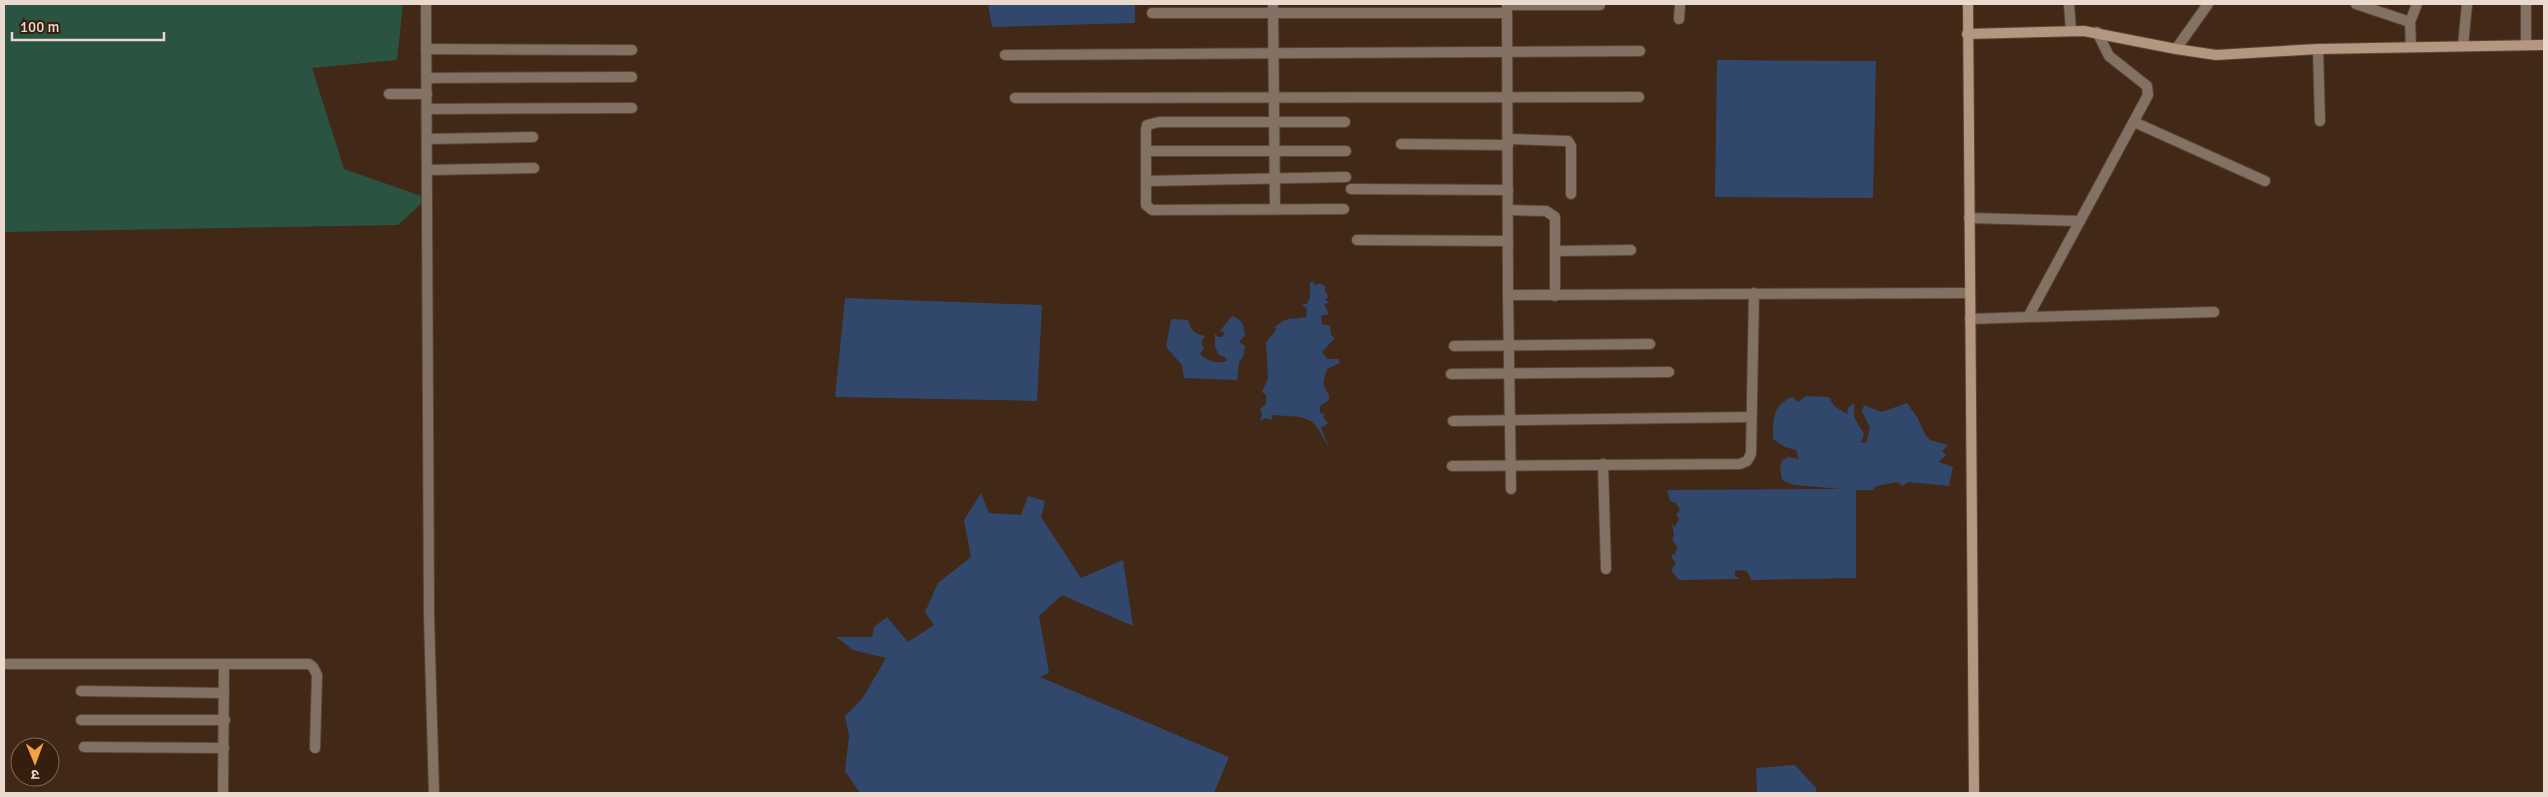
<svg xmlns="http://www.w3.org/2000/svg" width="2548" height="797" viewBox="0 0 2548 797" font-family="Signika,'Noto Sans Devanagari',sans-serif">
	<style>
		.green { fill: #2a5342 }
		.water { fill: #31486c }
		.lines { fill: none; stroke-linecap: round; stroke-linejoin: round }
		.street-casing { stroke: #5c4434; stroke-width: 12 }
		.secondary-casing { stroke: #5c4434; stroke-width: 12 }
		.street { stroke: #837164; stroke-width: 10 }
		.secondary { stroke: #b39781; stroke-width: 10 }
	</style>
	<rect width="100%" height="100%" fill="#412817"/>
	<!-- green -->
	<polygon class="green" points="4,4 403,4 397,60 312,68 344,169 427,198 398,225 4,232"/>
	<!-- water -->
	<g class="water">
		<polygon points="988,4 1135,4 1135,23 992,27"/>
		<polygon points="1717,60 1876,61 1873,198 1715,197"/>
		<path d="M1315 280 1313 282 1316 286 1318 283 1325 286V292L1327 293 1328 297 1325 300 1330 303 1324 304 1329 314 1321 316 1322 324 1330 326 1331 335 1335 338 1322 352 1327 359H1338L1340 363 1327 369C1324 379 1321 386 1329 394V400L1320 406V413L1325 414 1323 417 1328 423 1321 428 1330 450 1318 428 1311 421 1301 417 1273 415 1271 420 1265 418 1260 421 1262 415 1260 409 1266 404V395L1262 392 1268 378 1266 342 1276 330 1275 327C1291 314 1290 321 1306 317L1307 309 1302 304H1307L1310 297V283Z"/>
		<polygon points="845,298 1042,305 1037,401 835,397"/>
		<path d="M1232 316C1242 320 1244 324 1245 335L1239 342 1245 346 1244 354 1239 363 1237 380 1184 378 1182 365 1166 347 1171 319 1188 320C1191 331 1195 334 1205 336L1201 342 1204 348 1200 354C1209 362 1216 364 1227 361L1225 357 1219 355 1215 347V333L1218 337H1223L1224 332 1220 331Z"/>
		<path d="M1806 396 1829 397 1834 406 1847 414 1848 408 1854 403V417L1864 434 1861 443H1866L1870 428 1862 411 1864 405 1882 412 1907 403 1917 417 1926 436 1930 440 1948 445 1942 451 1946 455 1939 462 1953 467 1949 486 1909 482 1902 486 1898 482 1876 486 1873 490H1856V578L1751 580 1747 571 1735 570V576L1739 579 1679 580 1671 570 1676 563 1671 557 1673 554 1676 555 1675 551 1678 549 1672 539 1674 536 1672 523 1675 527 1679 518 1676 515 1680 510 1676 503 1670 501 1667 490 1842 489 1794 485 1782 480 1780 467 1782 461 1788 457 1799 459 1796 450 1785 447 1773 439C1773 420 1772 405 1792 397L1798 402Z"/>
		<polygon points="981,493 989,513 1021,515 1028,496 1045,501 1041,517 1081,578 1123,560 1133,626 1062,595 1039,616 1049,673 1040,677 1229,757 1214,793 860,793 845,771 849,736 845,716 862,699 886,658 853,650 836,637 872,637 874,627 887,617 908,642 934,625 925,612 938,583 971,557 964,520"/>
		<polygon points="1795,765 1816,788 1816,793 1757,793 1756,768"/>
	</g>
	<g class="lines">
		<defs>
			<g id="street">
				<polyline points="426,4 429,616 434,793"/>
				<polyline points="1273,4 1275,209"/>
				<polyline points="1507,4 1508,295 1511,489"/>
				<polyline points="2069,4 2071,31"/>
				<polyline points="2356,4 2410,22 2411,47"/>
				<polyline points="1507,5 1600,5"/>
				<polyline points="1152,13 1507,13"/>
				<polyline points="1679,19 1680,4"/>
				<polyline points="2410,22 2417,4"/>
				<polyline points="2526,44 2526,4"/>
				<polyline points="2463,46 2467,4"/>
				<polyline points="426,49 632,50"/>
				<polyline points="2176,49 2208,4"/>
				<polyline points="2318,49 2320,121"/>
				<polyline points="1005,55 1640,51"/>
				<polyline points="427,78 632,77"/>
				<polyline points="389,94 427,94"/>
				<polyline points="1015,98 1639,97"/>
				<polyline points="427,109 632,108"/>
				<polyline points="2134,122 2265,181"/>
				<polyline points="427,139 533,137"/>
				<polyline points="1508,139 1568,141 1571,146 1571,194"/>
				<polyline points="1401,144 1508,145"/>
				<polyline points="1146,151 1346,151"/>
				<polyline points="427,170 534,168"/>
				<polyline points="1146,181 1346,177"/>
				<polyline points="1351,189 1508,190"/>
				<polyline points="1344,209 1152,210 1146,205 1146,130 1147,125 1159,122 1345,122"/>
				<polyline points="1508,210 1546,211 1555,217 1555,296"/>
				<polyline points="1969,218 2080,221"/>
				<polyline points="1357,240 1508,241"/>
				<polyline points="1556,251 1631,250"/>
				<polyline points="1508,295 1969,293"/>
				<polyline points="2028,317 2214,312"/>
				<polyline points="1970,319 2028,317 2148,95 2147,86 2109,56 2097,32"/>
				<polyline points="1454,346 1650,344"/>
				<polyline points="1451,374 1669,372"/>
				<polyline points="1453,421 1751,417"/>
				<polyline points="1603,464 1606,569"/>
				<polyline points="1452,466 1740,464 1747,461 1751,454 1754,293"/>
				<polyline points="4,664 309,664 313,667 317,675 315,748"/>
				<polyline points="81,691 224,693"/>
				<polyline points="81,720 225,720"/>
				<polyline points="84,747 224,748"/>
				<polyline points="223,793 224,664"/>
			</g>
			<g id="secondary">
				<polyline points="1968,4 1974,793"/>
				<polyline points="1967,34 2084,31 2176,49 2216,55 2318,49 2544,45"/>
			</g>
		</defs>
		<!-- street casing -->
		<use href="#street" class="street-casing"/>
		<!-- secondary casing -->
		<use href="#secondary" class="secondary-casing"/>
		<!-- street -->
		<use href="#street" class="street"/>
		<!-- secondary -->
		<use href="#secondary" class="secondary"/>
	</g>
	<!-- border -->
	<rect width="2548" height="797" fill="none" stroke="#e9d9ce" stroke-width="10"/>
	<!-- north arrow -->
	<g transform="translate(35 762) rotate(179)"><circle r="24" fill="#361e0e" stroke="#7e695b"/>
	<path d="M0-4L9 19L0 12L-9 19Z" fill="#f4a344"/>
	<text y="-8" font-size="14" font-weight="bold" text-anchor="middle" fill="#e9d9ce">उ</text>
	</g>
	<!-- scale -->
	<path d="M12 32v8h152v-8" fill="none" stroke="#e9d9ce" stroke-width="2.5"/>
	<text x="20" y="32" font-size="15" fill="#e9d9ce" stroke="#361e0e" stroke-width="4" paint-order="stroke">100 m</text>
</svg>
